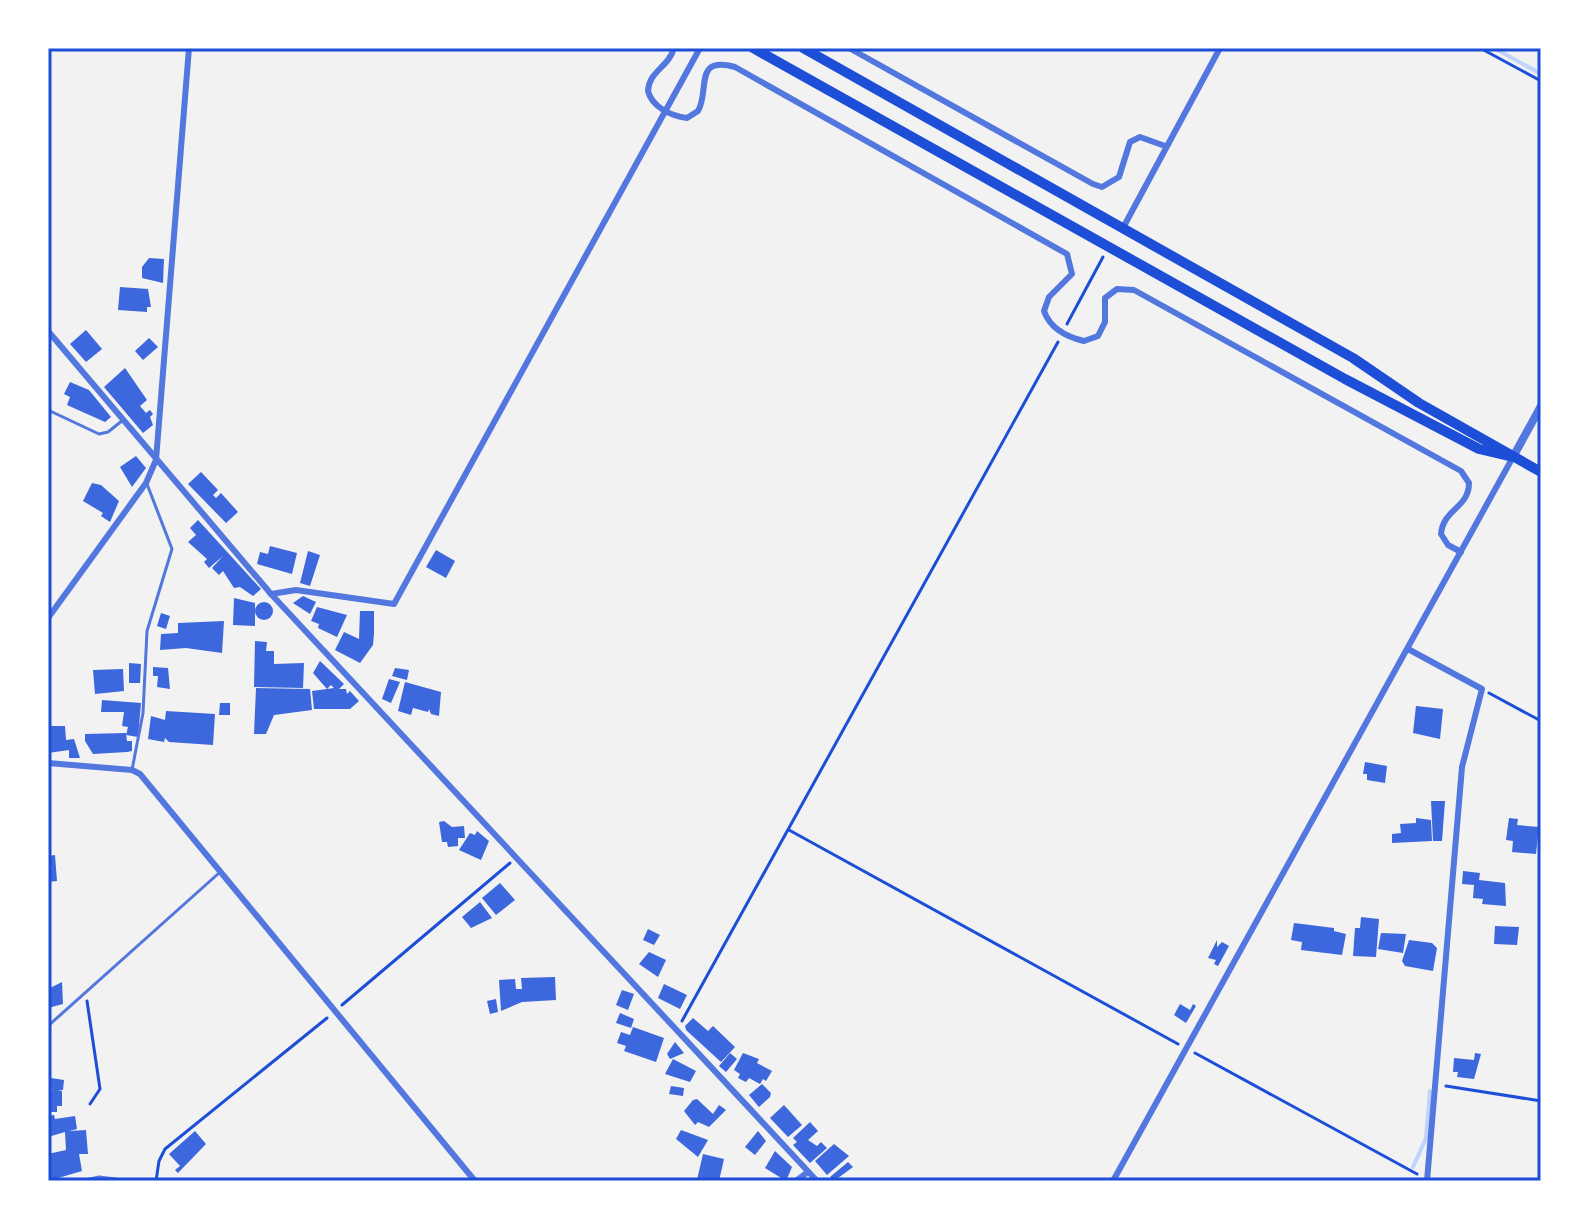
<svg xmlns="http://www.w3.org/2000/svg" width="1589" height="1229" viewBox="0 0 1589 1229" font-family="'Sofia Sans Condensed',sans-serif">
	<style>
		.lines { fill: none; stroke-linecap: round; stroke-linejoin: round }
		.stream { stroke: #bfd3fe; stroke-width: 4 }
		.building { fill: #3d67dc }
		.path { stroke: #1d4ed8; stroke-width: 3 }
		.service { stroke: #5277de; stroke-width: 3 }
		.minor { stroke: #5277de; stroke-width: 6 }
		.tertiary { stroke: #5277de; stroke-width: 8 }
		.trunk { stroke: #1d4ed8; stroke-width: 10 }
		.neatline { fill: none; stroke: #1d4ed8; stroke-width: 3 }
	</style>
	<rect width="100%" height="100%" fill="#f2f2f2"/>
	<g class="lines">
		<!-- stream -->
		<g class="stream">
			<polyline points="1494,48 1541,74"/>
			<polyline points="1413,1167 1426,1138 1430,1091"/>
			<polyline points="1406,1181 1407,1179"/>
		</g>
	</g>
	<!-- building -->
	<g class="building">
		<polygon points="149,258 164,259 163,283 142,278 142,267"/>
		<polygon points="120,287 148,289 151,307 147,307 147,312 118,310"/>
		<polygon points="86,330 102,349 86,362 70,344"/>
		<polygon points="149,338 158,347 143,360 135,351"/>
		<polygon points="125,368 147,400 140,406 146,413 150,410 153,414 150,417 153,425 143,433 104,387"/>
		<polygon points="70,382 89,390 111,417 105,422 67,405 70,397 64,394"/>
		<polygon points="136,456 146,468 132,487 120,467"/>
		<polygon points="201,472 218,490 213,495 216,498 221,493 238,512 226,523 188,484"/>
		<polygon points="92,483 101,485 119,501 110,522 101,516 103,513 83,501"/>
		<polygon points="198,520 261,589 253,596 240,587 234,588 223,571 219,575 212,568 223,556 209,568 204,562 207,559 188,542 196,535 190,528"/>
		<polygon points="270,546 297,553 292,574 257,564 260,552 268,554"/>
		<polygon points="436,550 455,561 446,578 426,567"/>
		<polygon points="308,551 320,555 310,586 300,583"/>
		<polygon points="303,596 316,602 310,614 293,603"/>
		<polygon points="234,598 255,603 255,626 233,625"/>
		<circle cx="264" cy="611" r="9"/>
		<polygon points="317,607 347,615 337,637 318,628 319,624 311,621"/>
		<polygon points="360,611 374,611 374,634 373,645 360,663 335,650 344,632 359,639"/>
		<polygon points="161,613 170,616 166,629 157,626"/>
		<polygon points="224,621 222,653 186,648 160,650 161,634 178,633 178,623"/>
		<polygon points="255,641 267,642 266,651 274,651 274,664 304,663 303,688 254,687"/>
		<polygon points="320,661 344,684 339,689 346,689 347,694 350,691 359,701 350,709 314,709 312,691 334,688 331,685 327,689 313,673"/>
		<polygon points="129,663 141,664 140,683 129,683"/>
		<polygon points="153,667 168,668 170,689 157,687 158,676 153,676"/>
		<polygon points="395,668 409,670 407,680 392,676"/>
		<polygon points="123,669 124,691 95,694 93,670"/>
		<polygon points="389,679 400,682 391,703 382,699"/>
		<polygon points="405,682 441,692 439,716 431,714 429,709 428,712 413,708 411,715 398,711"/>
		<polygon points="256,688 310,689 312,710 274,715 266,734 254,734"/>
		<polygon points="102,700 141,703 138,737 126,735 128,727 122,726 124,712 101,712"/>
		<polygon points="220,703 230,703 230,715 219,715"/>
		<polygon points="1416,706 1443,709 1440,739 1413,733"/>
		<polygon points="166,711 215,714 213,745 169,742 165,738 164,742 148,739 151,716 165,720"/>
		<polygon points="48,726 65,726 66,740 74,739 80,758 69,758 69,750 48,753"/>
		<polygon points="126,733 127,741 132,741 132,751 127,752 93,754 85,741 85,734"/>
		<polygon points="1365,762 1387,766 1385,783 1367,780 1367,774 1363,774"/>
		<polygon points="1431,801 1445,801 1442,841 1433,841"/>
		<polygon points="1416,818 1431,820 1432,841 1392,843 1392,834 1401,833 1400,824 1416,823"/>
		<polygon points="1509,818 1518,819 1517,825 1539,827 1536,854 1512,852 1513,841 1506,840"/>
		<polygon points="444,821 452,827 464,826 465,838 458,838 458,846 448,847 447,842 442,842 439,822"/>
		<polygon points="477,831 489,841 481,860 459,850 470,833 475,835"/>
		<polygon points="55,855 57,881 48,882 48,856"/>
		<polygon points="1463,871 1480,873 1479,880 1505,883 1506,906 1482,904 1483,899 1473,898 1474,885 1462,884"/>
		<polygon points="500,883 515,900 496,915 482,898"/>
		<polygon points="480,902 492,918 471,928 462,917"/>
		<polygon points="1361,917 1379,919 1376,957 1353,956 1355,928 1360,928"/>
		<polygon points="1294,923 1334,928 1334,931 1346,934 1342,955 1301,950 1302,942 1291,940"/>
		<polygon points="1495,926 1519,927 1517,945 1494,944"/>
		<polygon points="648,929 660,935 654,945 643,940"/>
		<polygon points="1381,933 1406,934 1403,953 1378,949"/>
		<polygon points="1217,940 1217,947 1222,942 1229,946 1218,966 1214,964 1216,960 1208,958"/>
		<polygon points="1409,940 1432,943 1437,948 1433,971 1405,966 1402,961"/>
		<polygon points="649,952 666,960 658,977 639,964"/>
		<polygon points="555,977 556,1000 522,1002 501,1011 499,980 515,979 516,989 522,989 521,978"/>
		<polygon points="62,982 63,1004 48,1008 48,989"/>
		<polygon points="664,984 687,995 680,1009 658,998"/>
		<polygon points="622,990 634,994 628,1010 616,1005"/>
		<polygon points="496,999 498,1012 490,1014 487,1001"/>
		<polygon points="1180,1004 1190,1010 1193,1004 1196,1006 1186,1023 1174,1015"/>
		<polygon points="620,1013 634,1019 631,1028 616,1023"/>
		<polygon points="693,1018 708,1031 713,1026 735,1047 721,1062 686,1030 685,1026"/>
		<polygon points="633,1027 664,1038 656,1062 624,1051 626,1046 617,1043 621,1032 630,1035"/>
		<polygon points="675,1042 684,1053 670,1059 667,1054"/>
		<polygon points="730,1053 737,1059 726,1072 719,1066"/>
		<polygon points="743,1053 759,1059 757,1063 772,1071 766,1081 763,1079 760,1084 749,1078 746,1082 738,1078 740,1074 734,1070"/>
		<polygon points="1475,1053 1481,1054 1474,1079 1457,1077 1458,1072 1453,1072 1454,1058 1474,1060"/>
		<polygon points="673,1059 696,1071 690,1082 665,1074"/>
		<polygon points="51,1078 64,1080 63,1090 58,1090 62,1091 62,1106 57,1106 57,1112 48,1112 48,1090 53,1090 50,1089"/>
		<polygon points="762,1084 771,1093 770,1097 759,1107 749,1095"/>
		<polygon points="671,1086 684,1088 683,1096 669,1094"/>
		<polygon points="697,1099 713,1114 719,1105 726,1110 709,1127 698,1122 695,1125 684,1111 693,1100"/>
		<polygon points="784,1105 802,1125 788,1137 770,1118"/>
		<polygon points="54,1115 55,1119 75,1116 77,1129 69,1131 86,1130 88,1154 79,1154 82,1171 48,1181 48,1154 66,1150 65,1132 48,1137 48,1116"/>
		<polygon points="810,1122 818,1131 808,1140 817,1146 821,1142 827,1148 810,1163 793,1145 797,1142 793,1138"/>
		<polygon points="681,1130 708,1140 698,1157 676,1139"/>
		<polygon points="195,1131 206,1144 178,1173 175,1170 180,1166 169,1154"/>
		<polygon points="758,1131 766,1141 755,1155 745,1147"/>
		<polygon points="834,1144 849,1156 827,1175 815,1161"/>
		<polygon points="775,1151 792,1167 786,1181 765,1168"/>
		<polygon points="703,1154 724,1159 719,1181 697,1180"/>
		<polygon points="848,1162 853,1167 834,1181 830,1177"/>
	</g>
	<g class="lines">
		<!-- path -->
		<g class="path">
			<polyline points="1480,48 1541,81"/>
			<polyline points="1067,324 1103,257"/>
			<polyline points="1489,693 1541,721"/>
			<polyline points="789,830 1178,1044"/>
			<polyline points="87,1001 100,1089 90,1104"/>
			<polyline points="342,1005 510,863"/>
			<polyline points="682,1021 1058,342"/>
			<polyline points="1195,1053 1417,1174"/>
			<polyline points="1446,1086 1541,1101"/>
			<polyline points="156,1181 159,1161 165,1149 327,1018"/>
		</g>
		<!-- service -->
		<g class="service">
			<polyline points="48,410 99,434 108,432 123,420"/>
			<polyline points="132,770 143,713 147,631 172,549 147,484"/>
			<polyline points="48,1026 219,873"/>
			<polyline points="81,1181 99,1177 132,1181"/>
		</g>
		<!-- minor -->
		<g class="minor">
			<path d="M674 48C669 67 649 71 648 91 652 107 671 116 687 118L698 111C710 91 693 55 735 67L1067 254 1072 274 1049 297 1044 311C1050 328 1067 337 1084 341L1098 336 1105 322V298L1117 289 1134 290 1461 471 1469 483C1469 508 1443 509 1441 534L1448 545 1461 552"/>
			<polyline points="849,48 1093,184 1102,187 1119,177 1130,142 1140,137 1165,146"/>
			<polyline points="1124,226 1220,48"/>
			<polyline points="48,331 271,594 817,1181"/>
			<polyline points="271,594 296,590 394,604 700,48"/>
			<polyline points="48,618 146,483 156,460 189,48"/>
			<polyline points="1408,649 1482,689 1462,767 1427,1181"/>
			<polyline points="48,763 132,770 140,774 475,1181"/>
			<polyline points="796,1181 808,1172"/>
			<polyline points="1113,1181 1513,457"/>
		</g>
		<!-- tertiary -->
		<polyline class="tertiary" points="1513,457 1541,406"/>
		<!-- trunk -->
		<g class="trunk">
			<polyline points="753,48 1345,379 1479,449 1513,457"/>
			<polyline points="803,48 1353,358 1419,403 1541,472"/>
		</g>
	</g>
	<!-- border -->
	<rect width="1589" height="1229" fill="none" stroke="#ffffff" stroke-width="100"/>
	<rect x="50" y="50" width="1489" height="1129" class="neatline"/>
</svg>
